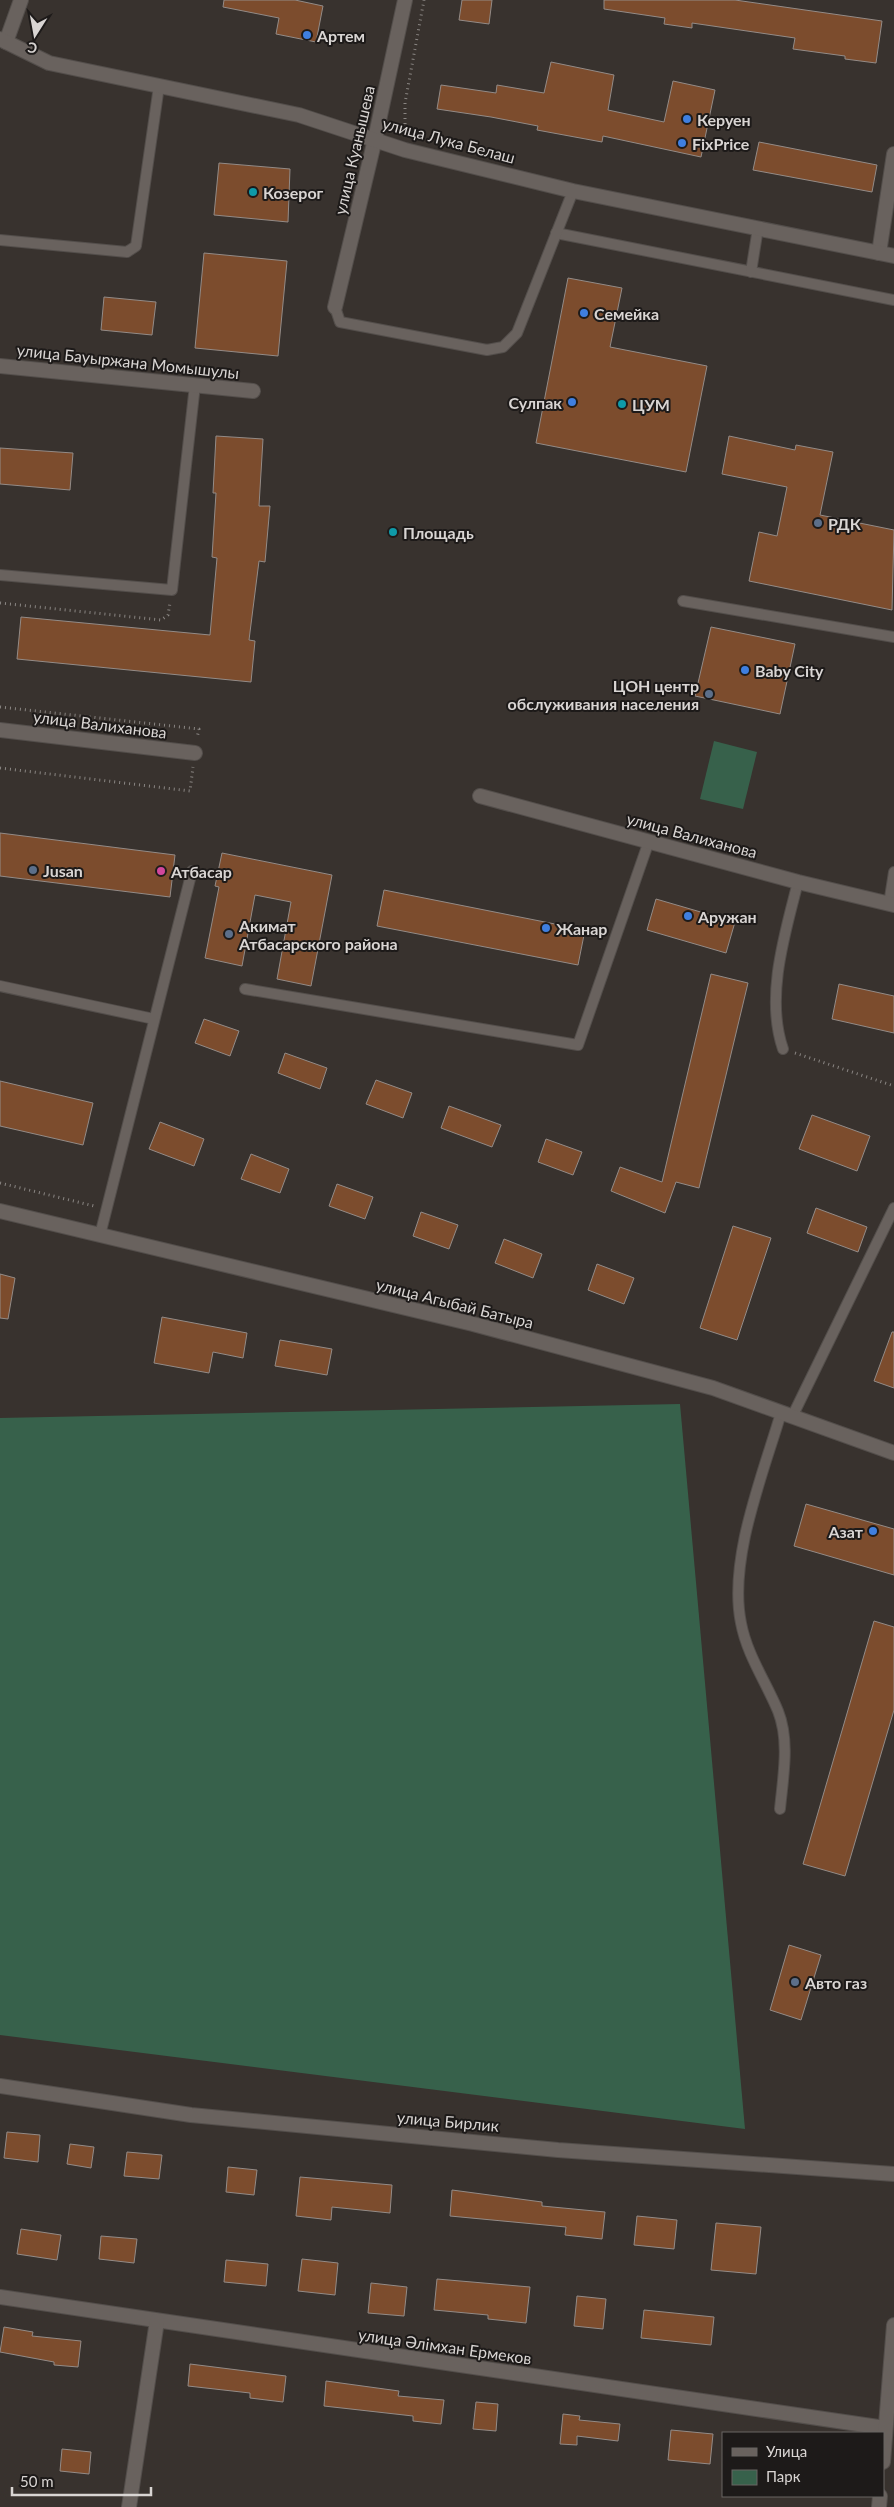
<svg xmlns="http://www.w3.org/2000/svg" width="894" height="2507" viewBox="0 0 894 2507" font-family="Lato,sans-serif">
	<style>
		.green { fill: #37614b }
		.building { fill: #7c4c2d; stroke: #938b87 }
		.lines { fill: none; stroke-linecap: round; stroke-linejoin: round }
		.service-casing { stroke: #534e4b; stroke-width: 12 }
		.minor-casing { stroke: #534e4b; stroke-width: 16 }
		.secondary-casing { stroke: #534e4b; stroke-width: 16 }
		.path { stroke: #8a8683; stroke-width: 3; stroke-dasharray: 1 4; stroke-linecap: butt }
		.service { stroke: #69625e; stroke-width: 10 }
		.minor { stroke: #69625e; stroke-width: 14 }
		.secondary { stroke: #69625e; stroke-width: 14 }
		.shop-dot { fill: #3f7fe0; stroke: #1d1a19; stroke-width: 2 }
		.culture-dot { fill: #0f9aa8; stroke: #1d1a19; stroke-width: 2 }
		.service-dot { fill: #5c6f8a; stroke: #1d1a19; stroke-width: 2 }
		.hotel-dot { fill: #d1479c; stroke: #1d1a19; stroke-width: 2 }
		.labels { text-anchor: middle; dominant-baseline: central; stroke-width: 4; stroke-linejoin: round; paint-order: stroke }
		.poi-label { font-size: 16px; font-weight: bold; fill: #d9d5d3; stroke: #1d1a19; text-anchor: start }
		.street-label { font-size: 16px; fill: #d9d5d3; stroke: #1d1a19 }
	</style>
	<rect width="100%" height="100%" fill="#38322e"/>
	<!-- green -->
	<g class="green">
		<polygon points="714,741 757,752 743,809 700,799"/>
		<polygon points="680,1404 745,2129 0,2035 0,1418"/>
	</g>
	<!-- building -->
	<g class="building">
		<polygon points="224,0 295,0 323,6 316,42 276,34 279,18 223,7"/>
		<polygon points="462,0 492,0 489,24 459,20"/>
		<polygon points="604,0 735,0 882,21 876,63 845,59 845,56 793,49 795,38 692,23 692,28 664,24 665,18 604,9"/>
		<polygon points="551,62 614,75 608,110 664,122 673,81 715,90 701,157 603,136 602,142 537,130 538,126 491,117 437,109 441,85 496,93 497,85 544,93"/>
		<polygon points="759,142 877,165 872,192 753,170"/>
		<polygon points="219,163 290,169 288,222 214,215"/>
		<polygon points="204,253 287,261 278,356 195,348"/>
		<polygon points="568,278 622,288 610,347 707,366 686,472 536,443"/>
		<polygon points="104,297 156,302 152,335 101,330"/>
		<polygon points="216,436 263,439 259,506 270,506 265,562 259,561 249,640 255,641 251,682 17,659 21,617 210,635 217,558 212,557 216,493 213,493"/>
		<polygon points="729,436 795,450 796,445 833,452 820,515 894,530 892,610 749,581 759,532 777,536 787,487 722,474"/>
		<polygon points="0,448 73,453 70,490 0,484"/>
		<polygon points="711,627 795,644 780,714 695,696"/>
		<polygon points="0,833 175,855 170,897 0,876"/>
		<polygon points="222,853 332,875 311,986 277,979 291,902 255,895 242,966 205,958 219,887 215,886"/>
		<polygon points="384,890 585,930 578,965 377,926"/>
		<polygon points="656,899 735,922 726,953 647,930"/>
		<polygon points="711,974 748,983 699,1188 676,1182 665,1213 611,1191 620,1167 662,1182"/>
		<polygon points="839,984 894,996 894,1033 832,1019"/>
		<polygon points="204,1019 239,1031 230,1056 195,1043"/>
		<polygon points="285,1053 327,1068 320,1089 278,1073"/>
		<polygon points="376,1080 412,1093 403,1118 366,1104"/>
		<polygon points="0,1081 93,1103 83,1145 0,1126"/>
		<polygon points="449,1106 501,1125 492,1147 441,1128"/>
		<polygon points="812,1115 870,1136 857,1171 799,1149"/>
		<polygon points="160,1122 204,1139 194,1166 149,1149"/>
		<polygon points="546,1139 582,1152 573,1175 538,1162"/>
		<polygon points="251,1154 289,1169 280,1193 241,1179"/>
		<polygon points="337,1184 373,1197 365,1219 329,1206"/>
		<polygon points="816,1208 867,1227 858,1252 807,1233"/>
		<polygon points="421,1212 458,1225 449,1249 413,1236"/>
		<polygon points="733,1226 771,1238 737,1340 700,1328"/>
		<polygon points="504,1239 542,1254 533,1278 495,1263"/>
		<polygon points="597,1264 634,1278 624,1304 588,1290"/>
		<polygon points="0,1274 15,1278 8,1319 0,1318"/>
		<polygon points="162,1317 247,1333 243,1358 213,1352 209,1373 154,1363"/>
		<polygon points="892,1332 894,1332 894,1388 874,1381"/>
		<polygon points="280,1340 332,1349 327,1375 275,1366"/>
		<polygon points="806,1504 894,1529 894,1575 794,1546"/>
		<polygon points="874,1621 894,1627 894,1710 845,1876 803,1864"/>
		<polygon points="789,1945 821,1955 801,2020 770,2010"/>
		<polygon points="7,2132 40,2135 38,2162 4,2158"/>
		<polygon points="70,2144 94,2147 91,2168 67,2164"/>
		<polygon points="127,2152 162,2155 159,2179 124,2176"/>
		<polygon points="228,2167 257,2170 254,2195 226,2192"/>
		<polygon points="300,2177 392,2185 390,2213 332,2207 331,2220 296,2216"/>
		<polygon points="452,2190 542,2202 542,2206 605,2212 602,2239 565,2235 566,2227 450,2216"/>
		<polygon points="637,2216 677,2220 674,2249 634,2245"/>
		<polygon points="716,2223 761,2227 756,2274 711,2270"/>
		<polygon points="21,2229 61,2235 57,2260 17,2254"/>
		<polygon points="101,2236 137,2239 134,2263 99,2259"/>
		<polygon points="302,2259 338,2263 335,2295 298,2291"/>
		<polygon points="226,2260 268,2264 266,2286 224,2282"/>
		<polygon points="437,2279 530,2287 526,2323 488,2319 488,2315 434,2310"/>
		<polygon points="371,2283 407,2287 404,2316 368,2313"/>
		<polygon points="577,2296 606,2299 603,2329 574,2326"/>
		<polygon points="644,2310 714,2317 711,2345 641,2338"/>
		<polygon points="4,2327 33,2332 32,2336 81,2341 78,2367 54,2365 54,2362 0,2352"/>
		<polygon points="190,2364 286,2376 283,2402 250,2398 250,2393 188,2386"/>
		<polygon points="326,2381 399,2391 398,2396 444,2400 441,2424 413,2421 413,2416 324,2406"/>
		<polygon points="476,2402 498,2404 496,2431 473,2429"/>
		<polygon points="563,2414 580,2416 579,2420 620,2424 618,2441 577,2436 577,2445 560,2444"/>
		<polygon points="671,2430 713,2434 710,2464 668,2460"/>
		<polygon points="62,2449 91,2452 89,2474 60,2471"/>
	</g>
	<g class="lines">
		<defs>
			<g id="service">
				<polyline points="556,233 894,300"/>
				<polyline points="0,240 127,252 136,246 159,86"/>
				<polyline points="751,272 758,228"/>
				<polyline points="335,307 340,322 487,350 503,347 517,333 573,191"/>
				<polyline points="0,575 172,590 195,385"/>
				<polyline points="683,601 894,637"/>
				<polyline points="889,904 894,872"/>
				<polyline points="0,986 154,1019"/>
				<polyline points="245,989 578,1045 649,841"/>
				<path d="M783 1049C765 997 785 933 798 882"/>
				<polyline points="100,1235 192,871"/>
				<polyline points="792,1417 894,1208"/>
				<path d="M780 1809C783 1777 790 1741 778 1711 766 1682 747 1655 741 1623 728 1560 763 1474 781 1413"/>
			</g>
			<g id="minor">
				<polyline points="6,42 21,0"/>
				<polyline points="879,253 894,154"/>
				<polyline points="335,307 375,139 405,0"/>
				<polyline points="0,366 253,391"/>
				<polyline points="0,730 195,753"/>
				<polyline points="480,796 798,882 894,905"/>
				<polyline points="0,1211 473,1324 713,1388 894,1453"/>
				<polyline points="0,2086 191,2115 558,2150 894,2174"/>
				<polyline points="0,2297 885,2428"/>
				<polyline points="883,2462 894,2325"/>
				<polyline points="129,2507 157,2321"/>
				<polyline points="879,2507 880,2496"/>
			</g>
			<polyline id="secondary" points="0,39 49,63 299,115 405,150 573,191 894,256"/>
		</defs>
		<!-- service casing -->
		<use href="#service" class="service-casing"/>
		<!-- minor casing -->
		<use href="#minor" class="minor-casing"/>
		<!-- secondary casing -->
		<use href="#secondary" class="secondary-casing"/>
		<!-- path -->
		<g class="path">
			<polyline points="405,134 405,103 424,0"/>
			<polyline points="0,603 161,620 168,615 170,603"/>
			<polyline points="0,707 199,729 197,738"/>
			<polyline points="0,768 190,791 193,767"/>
			<polyline points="795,1053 894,1086"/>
			<polyline points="0,1183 94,1206"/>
		</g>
		<!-- service -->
		<use href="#service" class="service"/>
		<!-- minor -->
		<use href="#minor" class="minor"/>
		<!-- secondary -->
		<use href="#secondary" class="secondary"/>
	</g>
	<!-- markers -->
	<g class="shop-dot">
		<circle cx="307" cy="35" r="5"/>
		<circle cx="687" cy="119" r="5"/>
		<circle cx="682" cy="143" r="5"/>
		<circle cx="584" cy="313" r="5"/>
		<circle cx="572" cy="402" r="5"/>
		<circle cx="745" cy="670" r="5"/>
		<circle cx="688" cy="916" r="5"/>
		<circle cx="546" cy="928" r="5"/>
		<circle cx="873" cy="1531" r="5"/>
	</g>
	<g class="culture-dot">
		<circle cx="253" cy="192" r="5"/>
		<circle cx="622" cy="404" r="5"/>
		<circle cx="393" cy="532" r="5"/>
	</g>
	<g class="service-dot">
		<circle cx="818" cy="523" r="5"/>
		<circle cx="709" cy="694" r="5"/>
		<circle cx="33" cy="870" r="5"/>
		<circle cx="229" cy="934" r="5"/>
		<circle cx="795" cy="1982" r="5"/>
	</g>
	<circle class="hotel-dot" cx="161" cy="871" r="5"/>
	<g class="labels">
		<!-- poi labels -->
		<g class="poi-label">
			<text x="317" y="35">Артем</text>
			<text x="697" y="119">Керуен</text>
			<text x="692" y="143">FixPrice</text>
			<text x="263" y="192">Козерог</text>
			<text x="594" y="313">Семейка</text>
			<text x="562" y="402" text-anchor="end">Сулпак</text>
			<text x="632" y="404">ЦУМ</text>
			<text x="828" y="523">РДК</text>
			<text x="403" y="532">Площадь</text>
			<text x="755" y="670">Baby City</text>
			<text x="699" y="685" text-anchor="end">ЦОН центр<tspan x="699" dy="18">обслуживания населения</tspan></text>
			<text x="43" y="870">Jusan</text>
			<text x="171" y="871">Атбасар</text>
			<text x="698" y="916">Аружан</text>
			<text x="239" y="925">Акимат<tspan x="239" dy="18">Атбасарского района</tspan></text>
			<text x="556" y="928">Жанар</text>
			<text x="863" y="1531" text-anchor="end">Азат</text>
			<text x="805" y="1982">Авто газ</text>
		</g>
		<!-- street labels -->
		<g class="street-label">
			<text transform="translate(449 140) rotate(15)">улица Лука Белаш</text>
			<text transform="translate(354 150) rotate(-77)">улица Куанышева</text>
			<text transform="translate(128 361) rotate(6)">улица Бауыржана Момышулы</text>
			<text transform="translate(100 724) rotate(7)">улица Валиханова</text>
			<text transform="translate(692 835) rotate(15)">улица Валиханова</text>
			<text transform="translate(455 1303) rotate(14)">улица Агыбай Батыра</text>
			<text transform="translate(448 2121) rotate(5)">улица Бирлик</text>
			<text transform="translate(445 2346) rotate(8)">улица Әлімхан Ермеков</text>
		</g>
	</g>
	<!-- legend -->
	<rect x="722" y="2432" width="162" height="65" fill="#1d1a19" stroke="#686563"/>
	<rect x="732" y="2448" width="25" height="8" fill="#69625e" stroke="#686563"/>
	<text x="766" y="2457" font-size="15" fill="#d9d5d3">Улица</text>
	<rect x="732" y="2470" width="25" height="15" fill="#37614b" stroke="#686563"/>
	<text x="766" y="2482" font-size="15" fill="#d9d5d3">Парк</text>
	<!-- north arrow -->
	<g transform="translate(35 35) rotate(191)" stroke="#1d1a19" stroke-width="4" paint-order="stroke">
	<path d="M0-4L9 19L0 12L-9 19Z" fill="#d9d5d3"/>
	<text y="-8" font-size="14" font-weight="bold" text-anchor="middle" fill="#d9d5d3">С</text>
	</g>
	<!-- scale -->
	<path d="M12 2487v8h139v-8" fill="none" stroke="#d9d5d3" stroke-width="2.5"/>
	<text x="20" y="2487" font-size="15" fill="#d9d5d3" stroke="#1d1a19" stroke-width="4" paint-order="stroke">50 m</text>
</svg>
